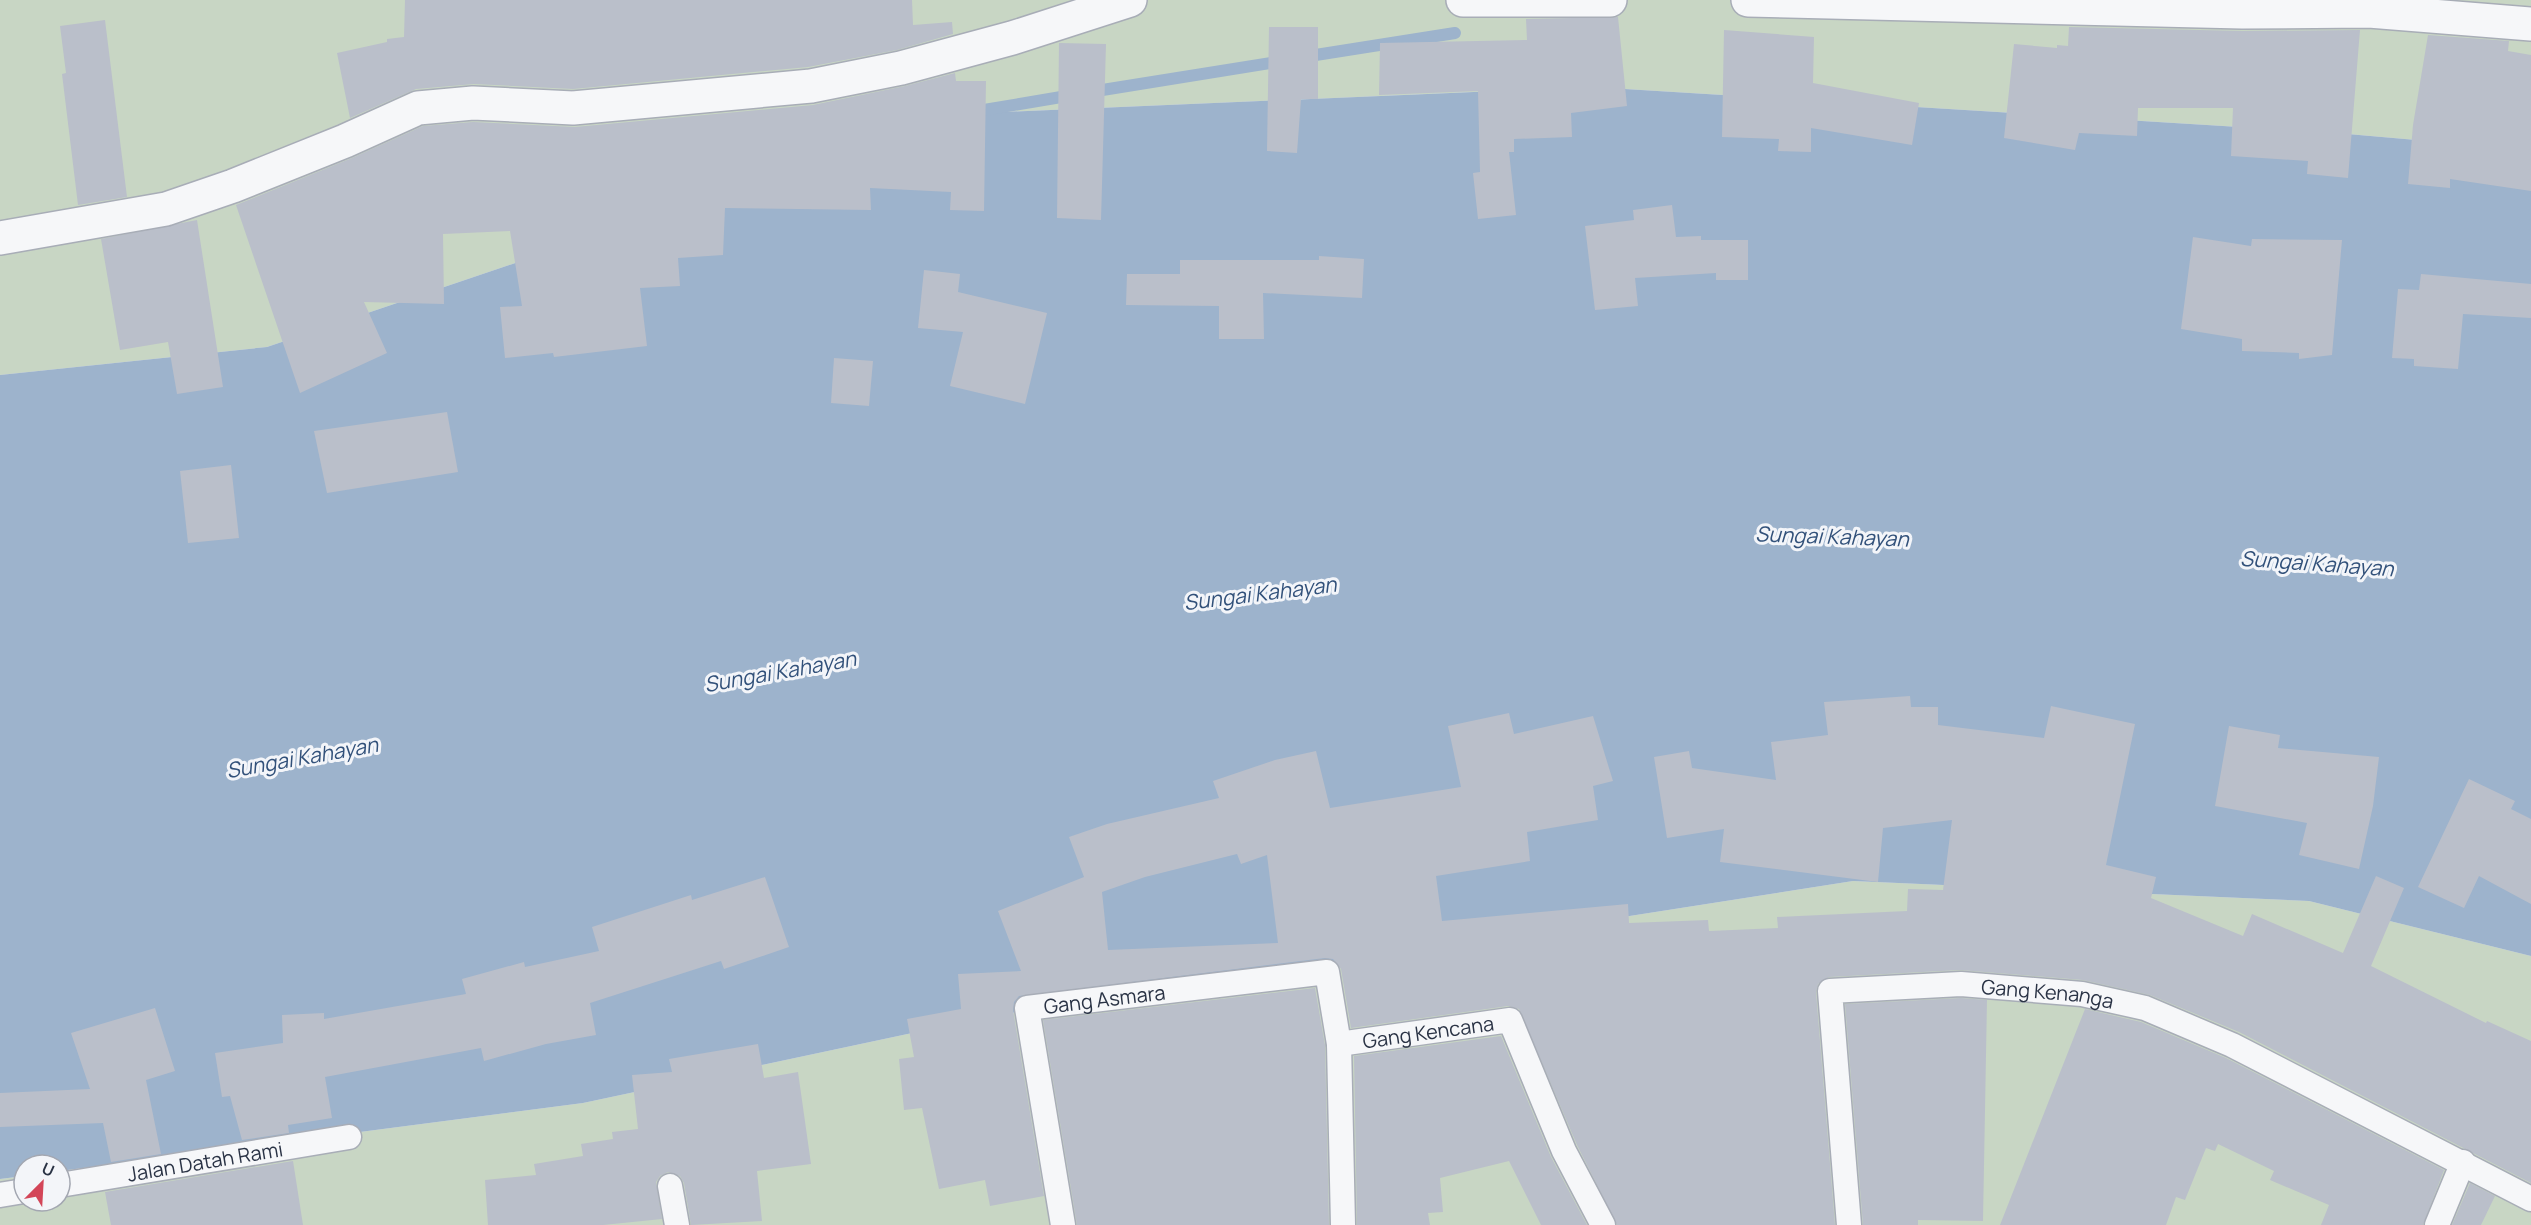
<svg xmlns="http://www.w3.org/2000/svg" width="2531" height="1225" viewBox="0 0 2531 1225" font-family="Manrope,sans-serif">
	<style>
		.green { fill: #c8d6c4 }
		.water { fill: #9db3cc }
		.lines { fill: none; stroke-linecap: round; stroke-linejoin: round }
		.stream { stroke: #9db3cc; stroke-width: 12 }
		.building { fill: #babfca; fill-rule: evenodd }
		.lane-casing { stroke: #a8adb7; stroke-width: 27 }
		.street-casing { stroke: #a8adb7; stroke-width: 36 }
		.lane { stroke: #f6f7f9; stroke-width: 24 }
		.street { stroke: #f6f7f9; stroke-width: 33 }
		.labels { text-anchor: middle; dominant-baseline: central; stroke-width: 6; stroke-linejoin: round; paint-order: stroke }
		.street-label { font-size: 20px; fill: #2a3345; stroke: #f3f5f9 }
		.water-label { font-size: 21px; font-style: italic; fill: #32517a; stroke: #f3f5f9 }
	</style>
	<rect width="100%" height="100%" fill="#e3e6ec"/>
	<!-- green -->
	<g class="green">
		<polygon points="0,0 2531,0 2531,150 2336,133 1592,87 956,114 267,347 0,375"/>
		<polygon points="1853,881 2309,901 2531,956 2531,1225 0,1225 0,1179 24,1176 24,1201 60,1201 60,1171 583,1103 992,1016"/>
	</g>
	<!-- water -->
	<polygon class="water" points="1592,87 2336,133 2531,150 2531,956 2309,901 1853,881 992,1016 583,1103 60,1171 60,1165 24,1165 24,1176 0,1179 0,375 267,347 956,114"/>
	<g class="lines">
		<!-- stream -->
		<g class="stream">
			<polyline points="1303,57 1455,33"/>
			<polyline points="1090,92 1283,61"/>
			<polyline points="972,112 1073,95"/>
		</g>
	</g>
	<!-- building -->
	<g class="building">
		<polygon points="405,0 912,0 913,25 952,22 953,34 897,50 808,67 573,89 474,84 416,89 350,118 337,53 387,42 387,39 404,37"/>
		<polygon points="1618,17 1627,106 1571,113 1572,137 1514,139 1514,152 1509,152 1516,215 1478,219 1473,173 1480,172 1478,91 1379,95 1380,43 1527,40 1526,19"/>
		<polygon points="105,20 127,197 78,205 62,74 66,73 60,26"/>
		<polygon points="1269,27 1318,27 1318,99 1301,99 1297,153 1267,151"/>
		<polygon points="2069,27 2242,31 2360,30 2348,178 2307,174 2308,161 2231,156 2233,108 2138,108 2137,136 2079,133 2075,150 2004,138 2014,44 2057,48 2057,45 2068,46"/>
		<polygon points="1724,30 1814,37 1813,83 1919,103 1912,145 1811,128 1811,152 1778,151 1779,139 1722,137"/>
		<polygon points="2428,35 2509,41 2508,51 2531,55 2531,191 2450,179 2450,188 2408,184 2413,125"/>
		<polygon points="1059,43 1106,44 1101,220 1057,218"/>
		<polygon points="955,73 956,81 986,81 984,211 950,210 951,192 870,188 871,210 725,208 723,255 678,258 680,286 640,288 647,346 554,357 553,353 505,358 500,307 522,306 510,231 443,234 444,304 364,302 387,353 300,393 236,205 352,158 423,126 473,122 575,127 813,105 905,86"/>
		<polygon points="1672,205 1676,237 1701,236 1701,240 1748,240 1748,280 1716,280 1716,273 1635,278 1638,306 1595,310 1585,226 1634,220 1633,210"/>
		<polygon points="197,220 223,387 177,394 168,342 120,350 101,239"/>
		<polygon points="2193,237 2251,246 2252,239 2342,240 2332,355 2299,359 2299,353 2242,351 2242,339 2181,329"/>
		<polygon points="1319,256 1364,259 1362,298 1263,293 1264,339 1219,339 1219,306 1126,305 1127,274 1180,274 1180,260 1319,260"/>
		<polygon points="924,270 960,274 958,292 1047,313 1025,404 950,386 963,332 918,328"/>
		<polygon points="2421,274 2531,284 2531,318 2463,314 2458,369 2414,366 2414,359 2392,358 2398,289 2419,290"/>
		<polygon points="834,358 873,361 869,406 831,403"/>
		<polygon points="447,412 458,472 327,493 314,431"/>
		<polygon points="231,465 239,538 188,543 180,471"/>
		<path d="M1910 696 1911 707H1938V725L2044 738 2051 706 2135 724 2106 865 2156 877 2151 898 2243 936 2252 914 2343 953 2376 876 2404 888 2371 966 2486 1023 2487 1021 2531 1041V1183L2239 1032 2150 995 2083 980 1960 970 1829 977 1818 984 1816 992 1835 1225H1617L1577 1145 1519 1009 1508 1006 1351 1028 1341 969 1333 959 1325 958 1019 996 1014 1002 1013 1010 1044 1196 990 1206 985 1180 939 1189 922 1108 904 1110 899 1059 914 1057 907 1019 961 1009 958 974 1021 971 998 911 1084 877 1069 837 1107 824 1219 798 1213 781 1275 760 1316 751 1330 808 1461 787 1448 726 1509 713 1514 734 1593 716 1613 781 1593 786 1598 820 1527 832 1530 861 1436 876 1442 921 1628 904 1629 923 1708 920 1709 931 1778 928 1777 917 1907 911 1908 889 1943 890 1952 820 1883 828 1878 882 1720 862 1724 829 1667 838 1654 757 1689 751 1692 768 1776 780 1771 742 1828 735 1824 702ZM1237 854 1241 864 1267 855 1278 943 1108 950 1102 892 1145 877Z"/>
		<polygon points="2229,726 2280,735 2278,748 2379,757 2373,806 2359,869 2299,855 2307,823 2215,806"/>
		<polygon points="2469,779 2515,801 2511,809 2531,819 2531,904 2479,876 2464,908 2418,887"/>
		<polygon points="765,877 789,947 724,969 721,961 590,1003 596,1035 546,1044 484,1061 481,1048 325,1077 332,1118 288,1125 289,1133 242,1140 230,1096 222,1097 215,1053 283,1043 282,1015 324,1013 324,1019 466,994 462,979 524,962 525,967 599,951 592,927 691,895 692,900"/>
		<polygon points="1315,988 1325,1045 1329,1225 1077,1225 1043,1020"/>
		<polygon points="1961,998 1987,1000 1983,1221 1918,1220 1918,1225 1863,1225 1845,1004"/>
		<polygon points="155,1008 175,1071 146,1080 161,1154 111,1162 103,1123 0,1127 0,1093 90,1089 71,1033"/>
		<polygon points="2085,1009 2141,1022 2226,1058 2444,1170 2423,1225 2321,1225 2329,1205 2270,1180 2274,1171 2218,1144 2215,1151 2206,1148 2185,1200 2176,1197 2166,1225 2000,1225"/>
		<polygon points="1501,1036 1551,1157 1587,1225 1541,1225 1509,1161 1440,1178 1443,1212 1428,1213 1430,1225 1357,1225 1354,1056"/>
		<polygon points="758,1044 764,1078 798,1072 811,1164 757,1171 762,1221 691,1225 684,1183 680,1176 668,1172 660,1176 656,1182 662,1219 603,1225 488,1225 485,1180 536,1175 534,1164 583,1156 581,1144 613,1139 612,1132 638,1129 632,1075 672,1072 669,1059"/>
		<polygon points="293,1161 303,1225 111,1225 105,1192"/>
		<polygon points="2470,1183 2495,1196 2481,1225 2452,1225"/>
	</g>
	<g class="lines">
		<defs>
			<g id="lane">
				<path id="s1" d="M1339 1044 1510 1020 1564 1151 1603 1225"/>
				<path id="s2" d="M60 1185 349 1137"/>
				<polyline points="670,1186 677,1225"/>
				<polyline points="0,1195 24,1191"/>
				<path id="s3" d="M1063 1225 1027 1008 1327 972 1339 1044 1343 1225"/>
				<path id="s4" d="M1849 1225 1830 991 1961 984 2082 994 2145 1008 2232 1045 2531 1199"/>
				<polyline points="2437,1225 2463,1162"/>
			</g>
			<g id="street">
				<polyline points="1463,0 1610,0"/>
				<polyline points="1748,0 2242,12 2369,11 2531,24"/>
				<polyline points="0,238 166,209 233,186 345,141 418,108 473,103 573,108 811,86 901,68 1012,38 1130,0"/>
			</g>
		</defs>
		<!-- lane casing -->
		<use href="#lane" class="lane-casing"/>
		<!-- street casing -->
		<use href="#street" class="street-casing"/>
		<!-- lane -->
		<use href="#lane" class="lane"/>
		<!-- street -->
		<use href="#street" class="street"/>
	</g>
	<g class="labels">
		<!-- street labels -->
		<g class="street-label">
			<text stroke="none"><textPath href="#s4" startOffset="453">Gang Kenanga</textPath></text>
			<text stroke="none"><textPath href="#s3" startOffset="298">Gang Asmara</textPath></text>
			<text stroke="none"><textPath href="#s1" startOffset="90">Gang Kencana</textPath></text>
			<text stroke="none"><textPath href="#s2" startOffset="147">Jalan Datah Rami</textPath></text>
		</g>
		<!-- water labels -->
		<g class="water-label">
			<text transform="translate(1832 536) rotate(2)">Sungai Kahayan</text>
			<text transform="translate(2317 563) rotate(4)">Sungai Kahayan</text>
			<text transform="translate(1260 593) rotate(-7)">Sungai Kahayan</text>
			<text transform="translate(780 671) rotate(-10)">Sungai Kahayan</text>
			<text transform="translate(302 757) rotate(-10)">Sungai Kahayan</text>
		</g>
	</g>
	<!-- north arrow -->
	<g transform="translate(42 1183) rotate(24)"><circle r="28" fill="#f3f5f9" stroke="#a3a7b1" stroke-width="1.5"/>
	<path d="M0-4.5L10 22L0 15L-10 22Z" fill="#d34558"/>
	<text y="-9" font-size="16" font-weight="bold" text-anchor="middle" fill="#2a3345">U</text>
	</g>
</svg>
